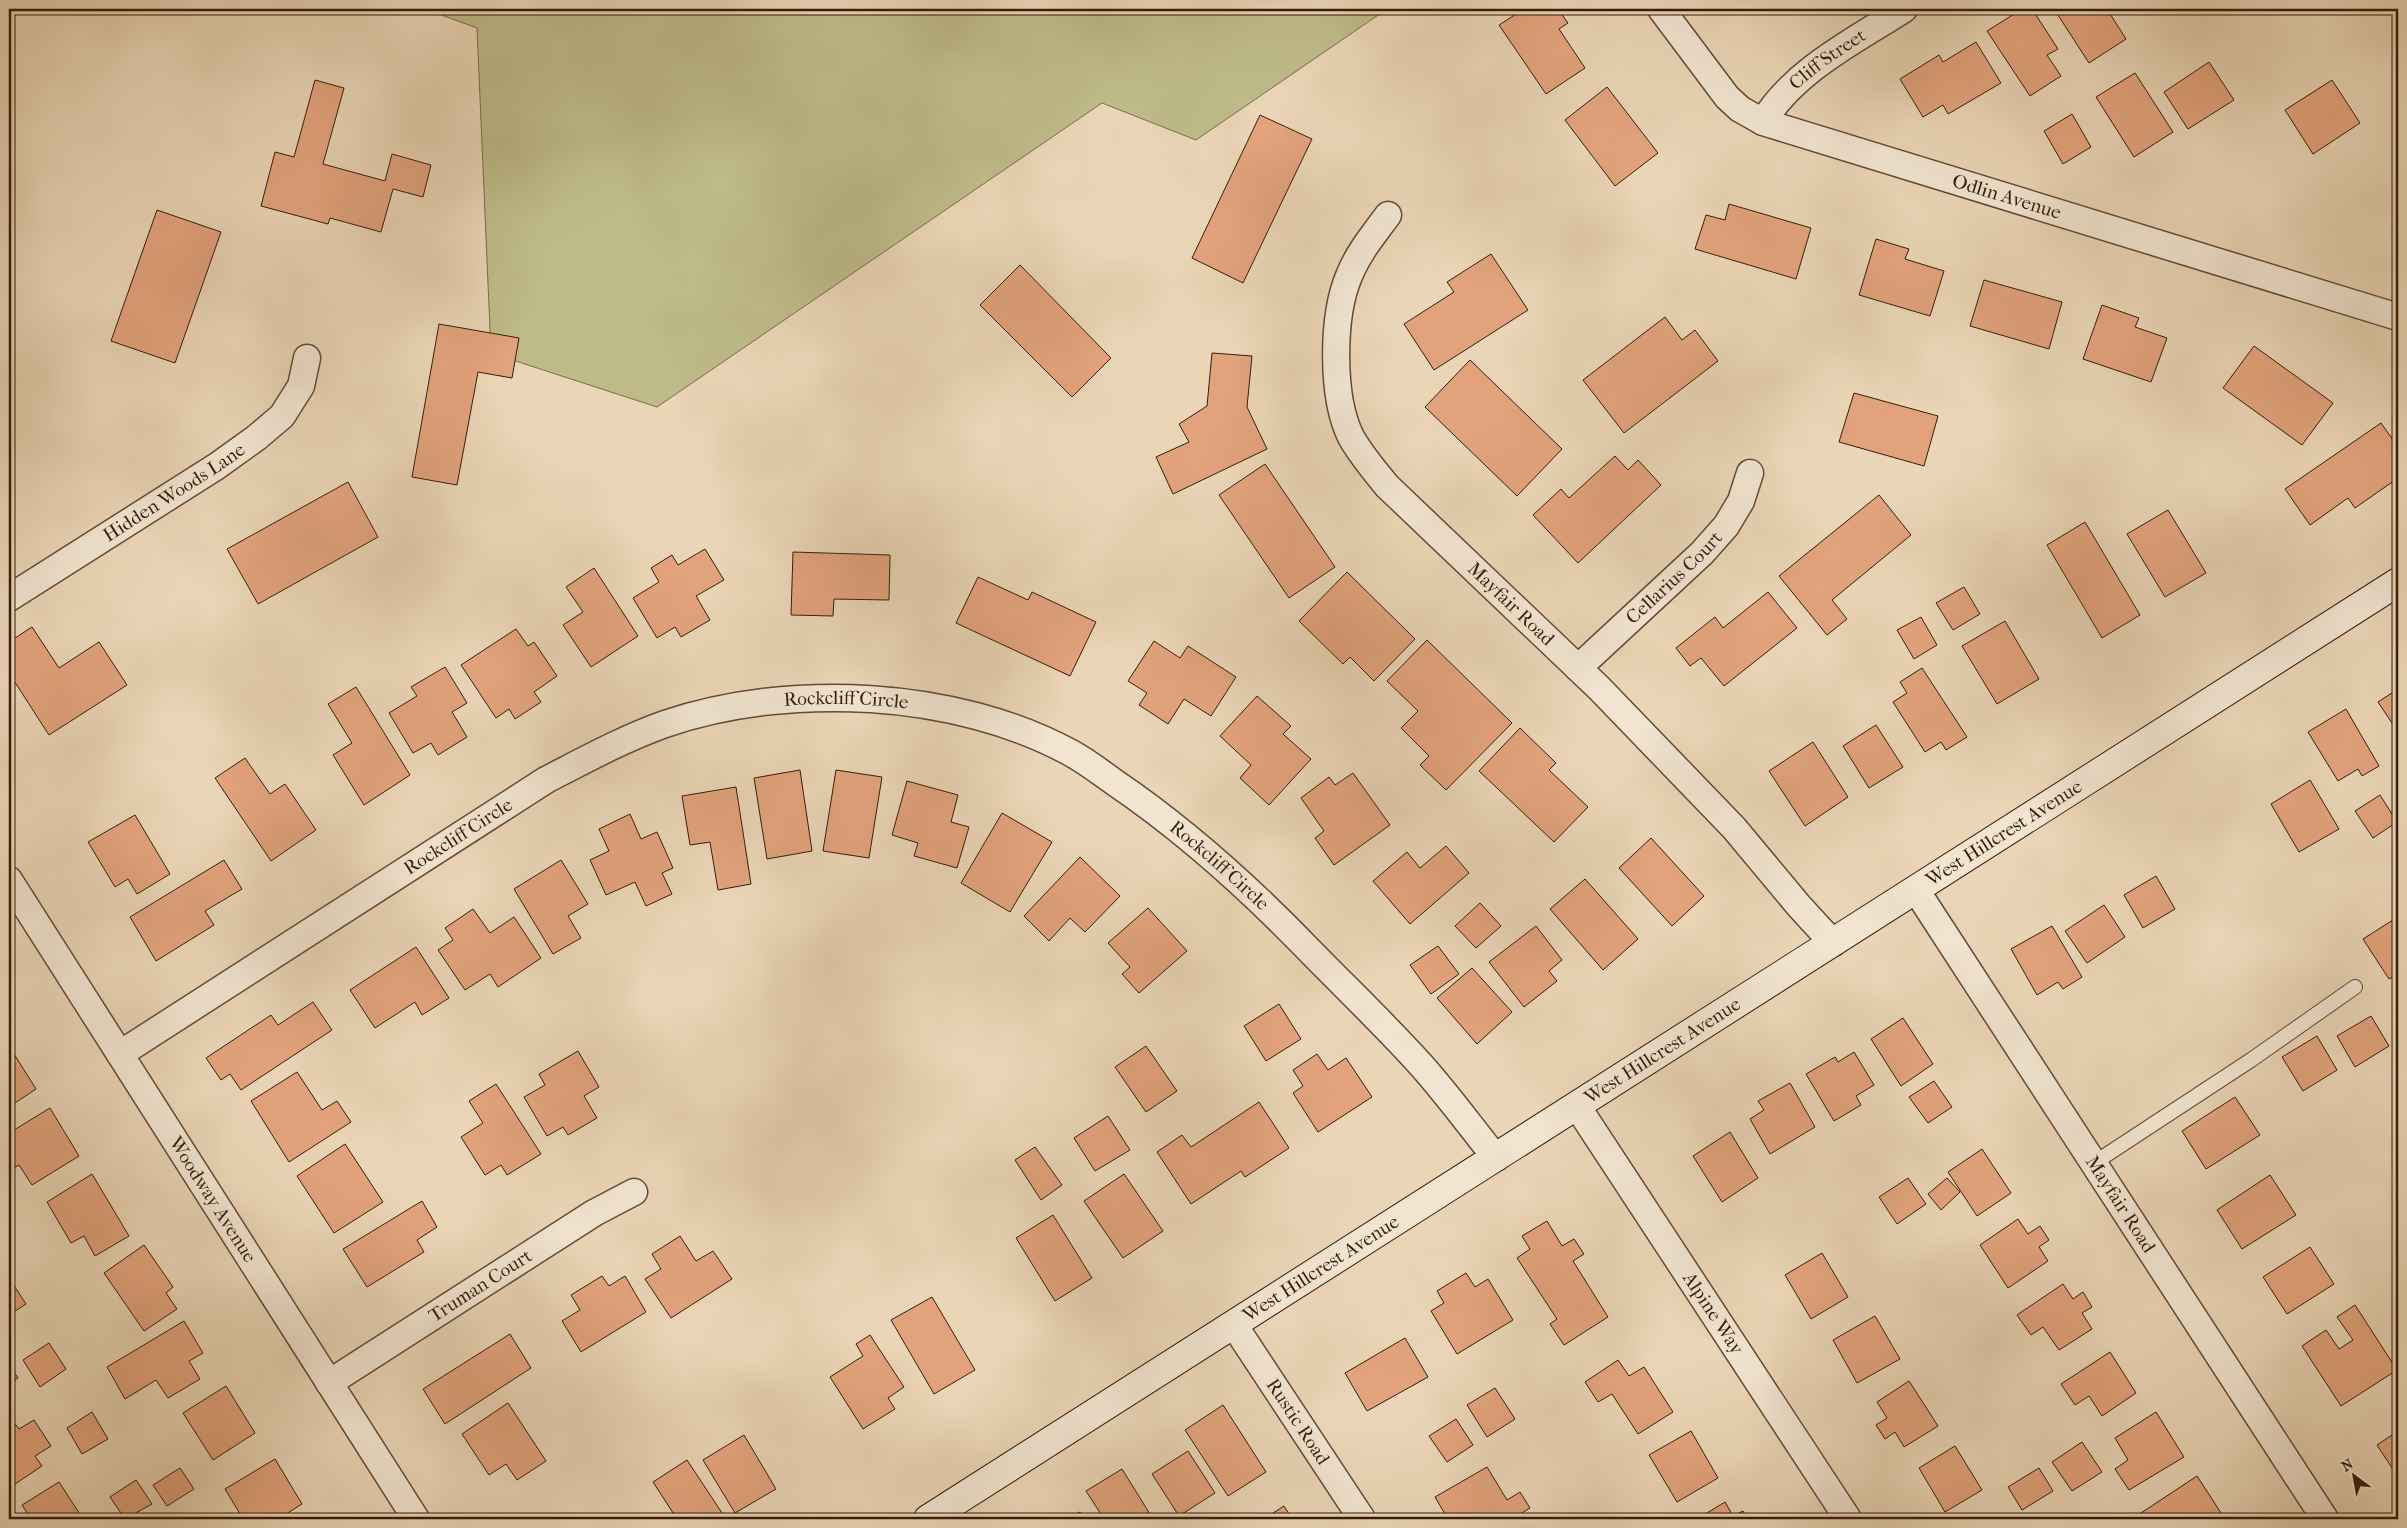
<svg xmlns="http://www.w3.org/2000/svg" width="2407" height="1528" viewBox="0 0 2407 1528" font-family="'IM FELL French Canon',serif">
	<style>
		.green { fill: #bebb89; stroke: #7a6c4a }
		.building { fill: #e2a37c; stroke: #351d0b }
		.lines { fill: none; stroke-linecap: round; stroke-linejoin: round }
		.lane-casing { stroke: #624b36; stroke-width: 16 }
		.street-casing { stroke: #624b36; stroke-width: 29 }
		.secondary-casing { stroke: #351d0b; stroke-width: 30 }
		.lane { stroke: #f1e4d0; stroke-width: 14 }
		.street { stroke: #f1e4d0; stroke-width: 26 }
		.secondary { stroke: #f1e4d0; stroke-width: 28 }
		.labels { text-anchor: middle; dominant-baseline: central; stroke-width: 4; stroke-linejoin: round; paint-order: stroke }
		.street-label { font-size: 19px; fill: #351d0b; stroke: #f1e4d0 }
	</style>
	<rect width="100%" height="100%" fill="#ead5b6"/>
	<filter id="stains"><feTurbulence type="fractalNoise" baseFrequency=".004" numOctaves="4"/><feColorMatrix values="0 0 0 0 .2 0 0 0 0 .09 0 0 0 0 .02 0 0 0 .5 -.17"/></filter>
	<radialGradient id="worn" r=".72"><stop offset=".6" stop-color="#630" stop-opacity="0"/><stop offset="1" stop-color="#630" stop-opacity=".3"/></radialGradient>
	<!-- green -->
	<polygon class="green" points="425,9 1387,9 1196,140 1102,103 657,407 491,353 477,28"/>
	<!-- building -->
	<g class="building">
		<polygon points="1524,9 1558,9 1568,23 1559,29 1585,68 1546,94 1499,25"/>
		<polygon points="2022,9 2032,9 2058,49 2047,55 2061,76 2030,96 1987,31"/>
		<polygon points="2054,9 2107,9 2126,39 2089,63"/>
		<polygon points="1976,42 2001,83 1948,114 1943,105 1923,117 1900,79 1939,55 1943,62"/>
		<polygon points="2209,62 2234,100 2188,129 2164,92"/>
		<polygon points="2135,73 2173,132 2134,157 2096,97"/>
		<polygon points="315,80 344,88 323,164 385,181 392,154 431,165 423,197 393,189 381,232 330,218 328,224 261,206 275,152 294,157"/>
		<polygon points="2332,80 2360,123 2313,154 2285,110"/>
		<polygon points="1607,87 1658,153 1615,186 1565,120"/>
		<polygon points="2072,114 2091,147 2063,164 2044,131"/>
		<polygon points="1260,115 1312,139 1243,283 1192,258"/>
		<polygon points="1729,204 1811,228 1796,279 1695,249 1706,215 1725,220"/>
		<polygon points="157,210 221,232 175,363 111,341"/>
		<polygon points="1876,239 1909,249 1905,259 1944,271 1930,316 1859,295"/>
		<polygon points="1491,254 1528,310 1434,370 1404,324 1454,292 1447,282"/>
		<polygon points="1020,265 1111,358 1072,397 980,305"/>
		<polygon points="1984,280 2062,302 2049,349 1970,326"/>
		<polygon points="2102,305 2139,318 2135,327 2167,338 2151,382 2083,359"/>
		<polygon points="1665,317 1682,340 1695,330 1718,361 1624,433 1583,380"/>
		<polygon points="439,324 519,338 512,378 478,372 457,485 412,477"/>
		<polygon points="2254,346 2333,403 2302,445 2223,388"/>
		<polygon points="1212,353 1252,356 1247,407 1267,449 1173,494 1156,457 1189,442 1179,424 1207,406"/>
		<polygon points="1470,360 1562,449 1517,496 1425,407"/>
		<polygon points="1854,393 1938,416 1924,466 1839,442"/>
		<polygon points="2381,423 2398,447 2398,478 2355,508 2348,498 2310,525 2285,489"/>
		<polygon points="1615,456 1628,470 1638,460 1661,485 1578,563 1533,515 1561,489 1569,498"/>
		<polygon points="1265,464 1335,567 1289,598 1219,495"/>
		<polygon points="348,482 378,537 258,604 227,549"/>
		<polygon points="1879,495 1911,535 1832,600 1847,619 1827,635 1779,576"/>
		<polygon points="2168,510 2206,573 2165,597 2127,534"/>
		<polygon points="2085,522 2140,615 2102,638 2047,545"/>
		<polygon points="705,549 724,580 696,596 710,620 681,637 675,627 657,638 633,598 659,582 651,568 672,555 678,565"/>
		<polygon points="793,552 890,555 889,600 834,599 833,616 791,615"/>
		<polygon points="594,568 638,636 591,667 563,625 583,612 566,587"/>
		<polygon points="1347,572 1415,639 1374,681 1350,657 1343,664 1299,621"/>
		<polygon points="978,577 1028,600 1032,592 1096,622 1070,676 956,623"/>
		<polygon points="1964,587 1980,614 1953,630 1936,603"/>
		<polygon points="1768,592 1797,628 1724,686 1701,658 1690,666 1676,648 1715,617 1723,628"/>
		<polygon points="1921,617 1937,645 1914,659 1897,630"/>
		<polygon points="2005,621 2039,679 1997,704 1962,646"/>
		<polygon points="32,627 59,668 99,642 127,685 49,735 9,673 9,642"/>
		<polygon points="516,629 528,646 534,642 557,676 534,692 541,702 515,719 509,709 496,718 461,665"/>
		<polygon points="1427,640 1512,723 1446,790 1420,765 1429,756 1401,728 1418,711 1387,681"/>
		<polygon points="1154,641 1180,658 1188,646 1236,677 1211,716 1184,699 1168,724 1139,705 1147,693 1128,681"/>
		<polygon points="445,667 467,703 452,712 467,737 438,755 431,743 413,753 389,713 417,696 411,687"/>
		<polygon points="1922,668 1967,737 1946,750 1941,742 1925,752 1893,702 1907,693 1900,682"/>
		<polygon points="356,687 410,775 364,805 333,755 352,743 328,704"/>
		<polygon points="2398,689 2398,732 2378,702"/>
		<polygon points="1257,696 1291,726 1283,734 1311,759 1269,805 1240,778 1251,765 1220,736"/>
		<polygon points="2346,709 2379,766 2362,776 2358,769 2338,781 2308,732"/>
		<polygon points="1876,725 1903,767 1869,788 1843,746"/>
		<polygon points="1520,728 1556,763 1549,770 1588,807 1554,842 1479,771"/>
		<polygon points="1813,742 1848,797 1805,826 1769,771"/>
		<polygon points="245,758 270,794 285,784 316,830 271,861 215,778"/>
		<polygon points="800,770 812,851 767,859 754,778"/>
		<polygon points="836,770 882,777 869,858 823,851"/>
		<polygon points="1353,773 1390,825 1334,865 1315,838 1324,831 1301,798 1329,777 1335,785"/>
		<polygon points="2310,780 2339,829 2299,852 2271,804"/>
		<polygon points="907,781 958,795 951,822 969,827 957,868 914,856 918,843 892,835"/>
		<polygon points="736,787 751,884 718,890 710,842 690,845 682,796"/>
		<polygon points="2380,795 2397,822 2373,838 2355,811"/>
		<polygon points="1002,813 1052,842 1010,912 961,883"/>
		<polygon points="630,814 641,839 657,832 673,868 662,873 672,894 646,906 635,882 606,895 590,860 609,851 599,829"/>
		<polygon points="135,815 170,874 137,894 128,879 115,887 88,842"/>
		<polygon points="1651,838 1704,896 1672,926 1619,868"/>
		<polygon points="1446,846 1469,873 1410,924 1373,881 1407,852 1420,868"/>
		<polygon points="1080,857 1120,896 1085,932 1070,918 1049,941 1024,916"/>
		<polygon points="224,860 242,889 205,911 214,925 156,961 130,917"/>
		<polygon points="561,860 588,904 568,916 581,938 553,954 514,889"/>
		<polygon points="2156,876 2175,909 2143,928 2124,895"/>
		<polygon points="1585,879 1638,939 1603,970 1550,909"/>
		<polygon points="1480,903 1501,926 1476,948 1455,926"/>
		<polygon points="2104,905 2125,937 2087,963 2065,931"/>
		<polygon points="1148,908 1187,951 1139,993 1122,974 1130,967 1108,943"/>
		<polygon points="473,909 490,933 514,917 541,958 498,987 490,974 465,990 438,950 453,940 445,928"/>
		<polygon points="2396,918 2398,921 2398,974 2389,979 2363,939"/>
		<polygon points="1536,926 1562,960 1549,971 1557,981 1524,1007 1489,962"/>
		<polygon points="2052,926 2082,977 2063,989 2058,982 2037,995 2011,949"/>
		<polygon points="1438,946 1459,974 1431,994 1410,965"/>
		<polygon points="416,947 449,998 422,1015 415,1002 375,1028 350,990"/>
		<polygon points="1472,968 1512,1012 1477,1044 1437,998"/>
		<polygon points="313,1002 332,1030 241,1090 230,1074 221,1080 206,1058 271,1015 278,1025"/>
		<polygon points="1279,1004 1301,1039 1266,1061 1244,1026"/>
		<polygon points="2371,1016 2389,1046 2355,1067 2337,1036"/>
		<polygon points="1903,1018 1933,1064 1901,1086 1871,1039"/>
		<polygon points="2317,1036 2337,1070 2303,1091 2282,1057"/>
		<polygon points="9,1046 36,1089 9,1107"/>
		<polygon points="1146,1046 1177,1091 1146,1112 1115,1067"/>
		<polygon points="578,1051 599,1087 584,1096 597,1118 568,1135 563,1127 547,1136 524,1097 545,1085 539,1074"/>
		<polygon points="1854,1052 1874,1085 1856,1096 1861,1105 1834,1121 1806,1074 1835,1057 1838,1062"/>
		<polygon points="1317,1054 1328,1070 1346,1058 1372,1097 1318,1132 1293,1093 1303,1086 1293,1070"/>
		<polygon points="297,1072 322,1110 337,1101 351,1122 289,1162 251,1101"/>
		<polygon points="1934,1081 1952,1107 1928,1123 1909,1097"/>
		<polygon points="1790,1083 1815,1127 1770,1154 1750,1119 1764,1110 1758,1101"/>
		<polygon points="496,1084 541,1154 507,1175 501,1165 485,1175 461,1137 483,1123 469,1101"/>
		<polygon points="2235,1097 2260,1135 2206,1169 2182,1131"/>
		<polygon points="1259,1102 1289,1148 1245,1177 1241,1171 1191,1204 1157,1152 1182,1135 1191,1147"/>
		<polygon points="50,1108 79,1156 32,1185 19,1165 9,1171 9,1133"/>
		<polygon points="1108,1116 1130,1150 1095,1171 1074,1138"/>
		<polygon points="1730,1132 1758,1178 1722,1202 1693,1156"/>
		<polygon points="345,1144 383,1202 334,1233 297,1176"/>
		<polygon points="1035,1147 1062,1185 1041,1200 1015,1160"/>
		<polygon points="1982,1149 2011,1193 1977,1216 1948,1172"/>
		<polygon points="92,1174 129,1236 95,1256 84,1236 71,1243 47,1202"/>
		<polygon points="1124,1174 1163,1231 1123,1258 1084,1201"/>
		<polygon points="2270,1175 2296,1215 2242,1249 2217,1210"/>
		<polygon points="1908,1178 1926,1204 1897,1224 1879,1197"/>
		<polygon points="1947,1178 1960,1192 1941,1210 1928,1194"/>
		<polygon points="422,1201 437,1227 417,1240 424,1252 367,1287 343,1249"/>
		<polygon points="1053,1215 1092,1278 1055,1301 1016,1238"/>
		<polygon points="2018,1219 2028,1234 2040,1226 2049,1240 2039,1247 2048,1261 2008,1288 1980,1245"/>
		<polygon points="1547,1221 1562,1246 1574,1239 1584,1254 1573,1261 1608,1317 1564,1345 1550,1324 1557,1319 1517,1258 1530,1249 1522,1236"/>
		<polygon points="680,1236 696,1261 713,1251 732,1279 671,1318 645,1279 661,1269 652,1254"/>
		<polygon points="144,1245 173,1287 166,1293 177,1309 144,1331 104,1273"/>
		<polygon points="2310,1247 2334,1284 2287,1314 2263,1277"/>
		<polygon points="1822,1253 1848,1297 1811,1319 1785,1275"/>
		<polygon points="1466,1273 1475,1287 1488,1279 1513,1320 1457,1354 1431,1311 1444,1303 1437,1291"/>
		<polygon points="602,1276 609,1286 625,1276 646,1312 581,1352 562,1321 580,1310 571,1295"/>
		<polygon points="9,1278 26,1304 9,1315"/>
		<polygon points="2063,1284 2073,1299 2083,1292 2092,1307 2082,1313 2092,1329 2059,1350 2043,1327 2031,1335 2017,1315"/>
		<polygon points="932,1297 975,1370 934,1394 891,1320"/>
		<polygon points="2355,1305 2397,1370 2341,1406 2302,1346 2326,1330 2339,1349 2353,1340 2337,1317"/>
		<polygon points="1875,1316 1900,1359 1857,1383 1833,1340"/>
		<polygon points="184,1321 203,1353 189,1361 200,1379 168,1398 156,1380 125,1399 107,1367"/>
		<polygon points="510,1334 531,1368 445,1424 423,1389"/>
		<polygon points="870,1335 904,1387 888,1398 895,1409 863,1429 830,1377 863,1356 856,1344"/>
		<polygon points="1405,1338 1428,1377 1367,1411 1345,1373"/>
		<polygon points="49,1343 66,1369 40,1387 23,1360"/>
		<polygon points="2110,1352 2136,1393 2102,1416 2089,1396 2075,1405 2061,1384"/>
		<polygon points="1618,1360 1629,1376 1644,1367 1673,1412 1638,1434 1612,1394 1598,1402 1585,1382"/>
		<polygon points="9,1364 18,1378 9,1384"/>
		<polygon points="1909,1381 1938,1426 1904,1447 1895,1432 1885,1439 1876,1425 1887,1418 1877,1402"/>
		<polygon points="226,1386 255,1433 213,1460 183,1413"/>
		<polygon points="1495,1388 1515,1419 1487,1437 1467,1405"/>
		<polygon points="508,1403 546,1461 517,1480 506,1464 489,1475 462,1434"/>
		<polygon points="1223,1405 1266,1472 1228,1496 1185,1430"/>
		<polygon points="92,1412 108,1439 82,1454 67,1428"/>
		<polygon points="2156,1412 2184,1457 2129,1490 2115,1469 2128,1460 2115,1438"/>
		<polygon points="9,1416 19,1429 34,1420 51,1446 35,1456 42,1466 9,1488"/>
		<polygon points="1456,1419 1473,1445 1447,1462 1429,1436"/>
		<polygon points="1691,1431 1718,1478 1677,1502 1649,1455"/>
		<polygon points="2398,1431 2398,1477 2377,1445"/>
		<polygon points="744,1435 776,1489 735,1513 703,1460"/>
		<polygon points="2082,1442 2102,1472 2072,1491 2052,1462"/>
		<polygon points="1955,1446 1982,1490 1945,1512 1919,1468"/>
		<polygon points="1188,1451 1215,1493 1179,1516 1152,1474"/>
		<polygon points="275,1459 302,1504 278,1519 243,1519 225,1489"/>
		<polygon points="687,1460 726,1519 677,1519 653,1482"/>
		<polygon points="1487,1467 1507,1500 1520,1492 1530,1508 1517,1516 1519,1519 1448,1519 1435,1497"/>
		<polygon points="180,1468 194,1489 167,1506 153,1485"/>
		<polygon points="2039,1468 2053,1491 2022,1510 2008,1487"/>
		<polygon points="1122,1469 1153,1519 1104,1519 1086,1491"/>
		<polygon points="2197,1476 2225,1519 2137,1519 2135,1517"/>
		<polygon points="136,1480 152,1504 125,1519 110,1497"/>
		<polygon points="59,1482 83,1519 31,1519 22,1505"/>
		<polygon points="1725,1502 1733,1516 1743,1511 1748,1519 1697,1519"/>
		<polygon points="1284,1506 1292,1519 1264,1519"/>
		<polygon points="1080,1512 1084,1519 1067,1519"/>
	</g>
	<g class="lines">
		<defs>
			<polyline id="lane" points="2094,1163 2251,1060 2355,987"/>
			<g id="street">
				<path id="s1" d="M1661 9 1727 97 1740 109 1763 122 2398 317"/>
				<path id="s2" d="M1763 122C1793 71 1856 40 1904 9"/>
				<path id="s3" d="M1388 215C1374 234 1358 253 1349 276 1332 316 1331 397 1351 437 1361 455 1374 470 1387 486L1599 688 1734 828 1799 906 1833 943"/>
				<path id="s4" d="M9 598 217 466 256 438 282 416 301 386 307 358"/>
				<path id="s5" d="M1578 668 1702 553 1726 526 1741 501 1750 473"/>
				<path id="s6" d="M9 880 416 1519"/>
				<path id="s7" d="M1916 890 2325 1519"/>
				<path id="s8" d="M120 1054 546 780C585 760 623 739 665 724 788 682 956 690 1071 753 1086 761 1100 772 1114 782 1185 830 1249 888 1309 950 1346 988 1385 1025 1421 1065 1447 1094 1471 1127 1496 1158"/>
				<path id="s9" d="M1577 1106 1848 1519"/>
				<path id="s10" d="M1234 1325 1362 1519"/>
				<path id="s11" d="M329 1383 594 1213 634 1192"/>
			</g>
			<g id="secondary">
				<path id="s12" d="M928 1519 2398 582"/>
			</g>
		</defs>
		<!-- lane casing -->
		<use href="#lane" class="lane-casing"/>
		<!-- street casing -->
		<use href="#street" class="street-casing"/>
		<!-- secondary casing -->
		<use href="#secondary" class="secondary-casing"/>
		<!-- lane -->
		<use href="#lane" class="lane"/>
		<!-- street -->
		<use href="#street" class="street"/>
		<!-- secondary -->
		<use href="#secondary" class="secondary"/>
	</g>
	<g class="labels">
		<!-- street labels -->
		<g class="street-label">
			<text stroke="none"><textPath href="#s2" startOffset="91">Cliff Street</textPath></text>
			<text stroke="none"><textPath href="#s1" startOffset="409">Odlin Avenue</textPath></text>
			<text stroke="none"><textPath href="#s4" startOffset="196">Hidden Woods Lane</textPath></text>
			<text stroke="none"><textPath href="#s5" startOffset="132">Cellarius Court</textPath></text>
			<text stroke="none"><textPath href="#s3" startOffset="469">Mayfair Road</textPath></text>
			<text stroke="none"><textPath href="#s8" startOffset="822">Rockcliff Circle</textPath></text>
			<text stroke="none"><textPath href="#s12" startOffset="1276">West Hillcrest Avenue</textPath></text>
			<text stroke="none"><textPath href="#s8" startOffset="402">Rockcliff Circle</textPath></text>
			<text stroke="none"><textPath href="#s8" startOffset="1242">Rockcliff Circle</textPath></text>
			<text stroke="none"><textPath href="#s12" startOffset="871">West Hillcrest Avenue</textPath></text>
			<text stroke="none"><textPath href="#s6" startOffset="379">Woodway Avenue</textPath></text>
			<text stroke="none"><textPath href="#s7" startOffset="375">Mayfair Road</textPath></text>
			<text stroke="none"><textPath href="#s12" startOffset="466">West Hillcrest Avenue</textPath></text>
			<text stroke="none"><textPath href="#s11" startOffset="180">Truman Court</textPath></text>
			<text stroke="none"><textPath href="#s9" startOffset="248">Alpine Way</textPath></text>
			<text stroke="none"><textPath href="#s10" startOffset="116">Rustic Road</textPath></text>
		</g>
	</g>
	<!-- margin -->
	<rect width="2407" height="1528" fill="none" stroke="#ead5b6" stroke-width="30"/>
	<rect x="10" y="10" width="2387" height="1508" fill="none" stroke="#351d0b" stroke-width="2.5"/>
	<rect x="15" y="15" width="2377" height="1498" fill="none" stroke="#351d0b"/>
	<!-- north arrow -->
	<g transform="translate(2354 1476) rotate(328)" stroke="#f1e4d0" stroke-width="4" paint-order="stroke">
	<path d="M0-4L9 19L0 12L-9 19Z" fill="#351d0b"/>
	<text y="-8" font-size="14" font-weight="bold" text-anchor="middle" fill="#351d0b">N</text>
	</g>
	<rect width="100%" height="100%" filter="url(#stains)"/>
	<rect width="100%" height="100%" fill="url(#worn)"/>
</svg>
